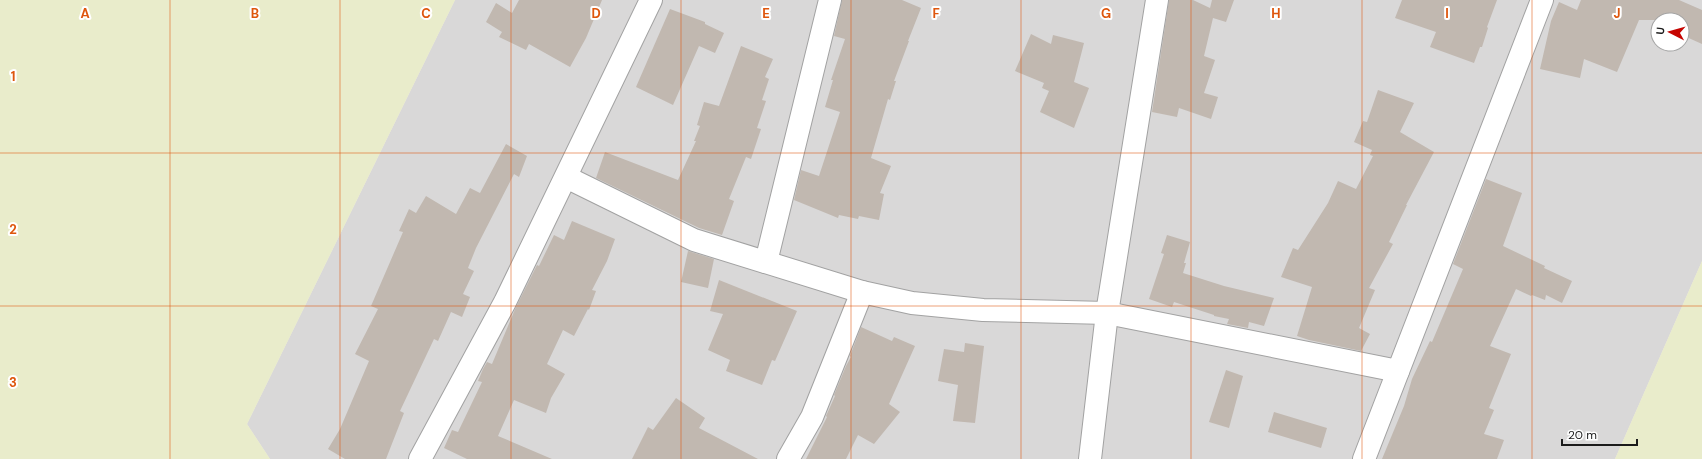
<svg xmlns="http://www.w3.org/2000/svg" width="1702" height="459" viewBox="0 0 1702 459" font-family="'DM Sans',sans-serif">
	<style>
		.residential { fill: #d9d8d8; fill-rule: evenodd }
		.farmland { fill: #e9eccb }
		.building { fill: #c1b8b0 }
		.lines { fill: none; stroke-linecap: round; stroke-linejoin: round }
		.minor-casing { stroke: #a2a2a2; stroke-width: 24 }
		.minor { stroke: #fff; stroke-width: 22 }
		.grid { fill: none; stroke: #de560d; stroke-width: 1; stroke-opacity: 0.55 }
		.grid-label { font-size: 13px; text-anchor: middle; font-weight: bold; fill: #de560d; stroke: #fff; stroke-width: 4; stroke-linejoin: round; paint-order: stroke }
	</style>
	<rect width="100%" height="100%" fill="#ede9e0"/>
	<!-- residential -->
	<path class="residential" d="M455 0H1702V261L1615 459H270L247 424ZM1658 20H1682V44H1658Z"/>
	<!-- farmland -->
	<g class="farmland">
		<polygon points="0,0 455,0 247,424 270,459 0,459"/>
		<polygon points="1702,261 1702,459 1615,459"/>
	</g>
	<!-- building -->
	<g class="building">
		<polygon points="519,0 602,0 586,38 570,67 529,44 526,50 499,37 502,32 486,22 496,3 512,13"/>
		<polygon points="842,0 902,0 921,8 908,41 909,41 894,81 896,81 890,100 888,99 871,158 891,166 880,193 884,194 879,220 859,216 858,219 839,215 838,218 794,200 801,170 819,176 840,112 825,107 833,80 831,80 845,39 834,36"/>
		<polygon points="1169,0 1193,0 1210,8 1212,0 1234,0 1226,22 1213,18 1204,56 1215,60 1204,93 1218,97 1211,119 1179,108 1177,117 1152,112"/>
		<polygon points="1402,0 1497,0 1487,27 1488,28 1482,47 1480,47 1474,63 1430,47 1436,32 1395,18"/>
		<polygon points="1581,0 1679,0 1702,10 1702,44 1682,35 1682,20 1639,20 1617,72 1584,59 1580,78 1540,69 1551,21 1559,2 1577,10"/>
		<polygon points="670,9 705,22 705,24 724,33 715,53 699,46 673,105 636,87"/>
		<polygon points="1031,34 1051,44 1053,35 1084,43 1074,82 1089,88 1074,128 1040,112 1049,91 1042,88 1044,83 1015,71"/>
		<polygon points="741,46 773,59 765,77 769,79 762,100 766,101 757,128 761,129 751,159 746,157 729,199 734,201 722,235 699,228 596,178 605,152 678,180 696,141 694,141 700,126 697,125 704,102 719,106"/>
		<polygon points="1378,90 1414,103 1400,132 1434,152 1406,205 1407,205 1389,242 1393,244 1369,288 1375,290 1359,328 1370,334 1361,351 1309,340 1297,336 1312,287 1281,277 1293,248 1298,250 1328,203 1338,181 1356,189 1373,156 1370,155 1372,150 1354,142 1363,121 1367,122"/>
		<polygon points="506,144 527,156 519,177 514,174 476,248 468,268 474,271 463,294 470,297 462,317 451,312 438,341 434,339 400,411 404,413 386,459 345,459 328,449 340,429 369,361 355,354 378,309 371,306 403,232 399,231 409,209 416,213 426,196 456,214 470,188 480,193"/>
		<polygon points="1486,179 1522,193 1503,246 1545,266 1544,268 1572,281 1562,303 1546,295 1545,300 1532,295 1531,296 1516,289 1490,346 1511,354 1489,408 1494,410 1484,434 1504,440 1497,459 1382,459 1404,406 1412,379 1430,341 1432,342 1463,269 1453,264"/>
		<polygon points="572,221 615,239 607,261 592,290 596,291 589,310 588,309 574,336 563,330 547,364 565,374 551,398 546,413 514,400 498,436 552,459 467,459 444,448 452,430 458,432 482,382 478,381 483,369 487,362 492,364 516,307 537,265 539,266 554,235 564,240"/>
		<polygon points="1167,235 1190,242 1184,263 1186,263 1183,273 1224,286 1274,298 1264,326 1249,322 1248,328 1227,324 1229,319 1214,316 1214,315 1174,302 1172,307 1149,299 1164,254 1161,253"/>
		<polygon points="688,251 714,259 708,288 681,282"/>
		<polygon points="719,280 797,311 775,361 772,360 762,385 726,371 730,360 708,350 723,314 710,311"/>
		<polygon points="861,327 892,341 894,337 915,346 889,404 900,412 874,444 858,435 846,459 806,459 827,417 826,416 835,396 834,395 846,366 851,357 850,356"/>
		<polygon points="965,343 984,346 975,423 953,421 958,385 938,381 944,349 964,352"/>
		<polygon points="1226,370 1243,376 1229,428 1209,422"/>
		<polygon points="676,398 705,418 699,428 758,459 632,459 648,427 653,430"/>
		<polygon points="1274,412 1327,428 1321,448 1268,432"/>
	</g>
	<g class="lines">
		<defs>
			<g id="minor">
				<polyline points="566,177 694,240 862,292 912,303 983,310 1107,313 1398,371"/>
				<polyline points="766,262 830,0"/>
				<polyline points="420,459 505,302 651,0"/>
				<polyline points="788,459 812,417 862,292"/>
				<polyline points="1090,459 1107,313 1157,0"/>
				<polyline points="1364,459 1542,0"/>
			</g>
		</defs>
		<!-- minor casing -->
		<use href="#minor" class="minor-casing"/>
		<!-- minor -->
		<use href="#minor" class="minor"/>
	</g>
	<!-- grid -->
	<path class="grid" d="M170 0V459M340 0V459M511 0V459M681 0V459M851 0V459M1021 0V459M1191 0V459M1362 0V459M1532 0V459M0 153H1702M0 306H1702"/>
	<g class="grid-label">
		<text x="85" y="18">A</text>
		<text x="255" y="18">B</text>
		<text x="426" y="18">C</text>
		<text x="596" y="18">D</text>
		<text x="766" y="18">E</text>
		<text x="936" y="18">F</text>
		<text x="1106" y="18">G</text>
		<text x="1276" y="18">H</text>
		<text x="1447" y="18">I</text>
		<text x="1617" y="18">J</text>
		<text x="13" y="81">1</text>
		<text x="13" y="234">2</text>
		<text x="13" y="387">3</text>
	</g>
	<!-- north arrow -->
	<g transform="translate(1670 32) rotate(276)"><circle r="19" fill="#ffffff" stroke="#a4a4a4"/>
	<path d="M0-3L7 15L0 10L-7 15Z" fill="#c60400"/>
	<text y="-6" font-size="11" font-weight="bold" text-anchor="middle" fill="#1b1b1b">U</text>
	</g>
	<!-- scale -->
	<path d="M1562 439v6h75v-6" fill="none" stroke="#1b1b1b" stroke-width="2"/>
	<text x="1568" y="439" font-size="12" fill="#1b1b1b" stroke="#ffffff" stroke-width="3" paint-order="stroke">20 m</text>
</svg>
